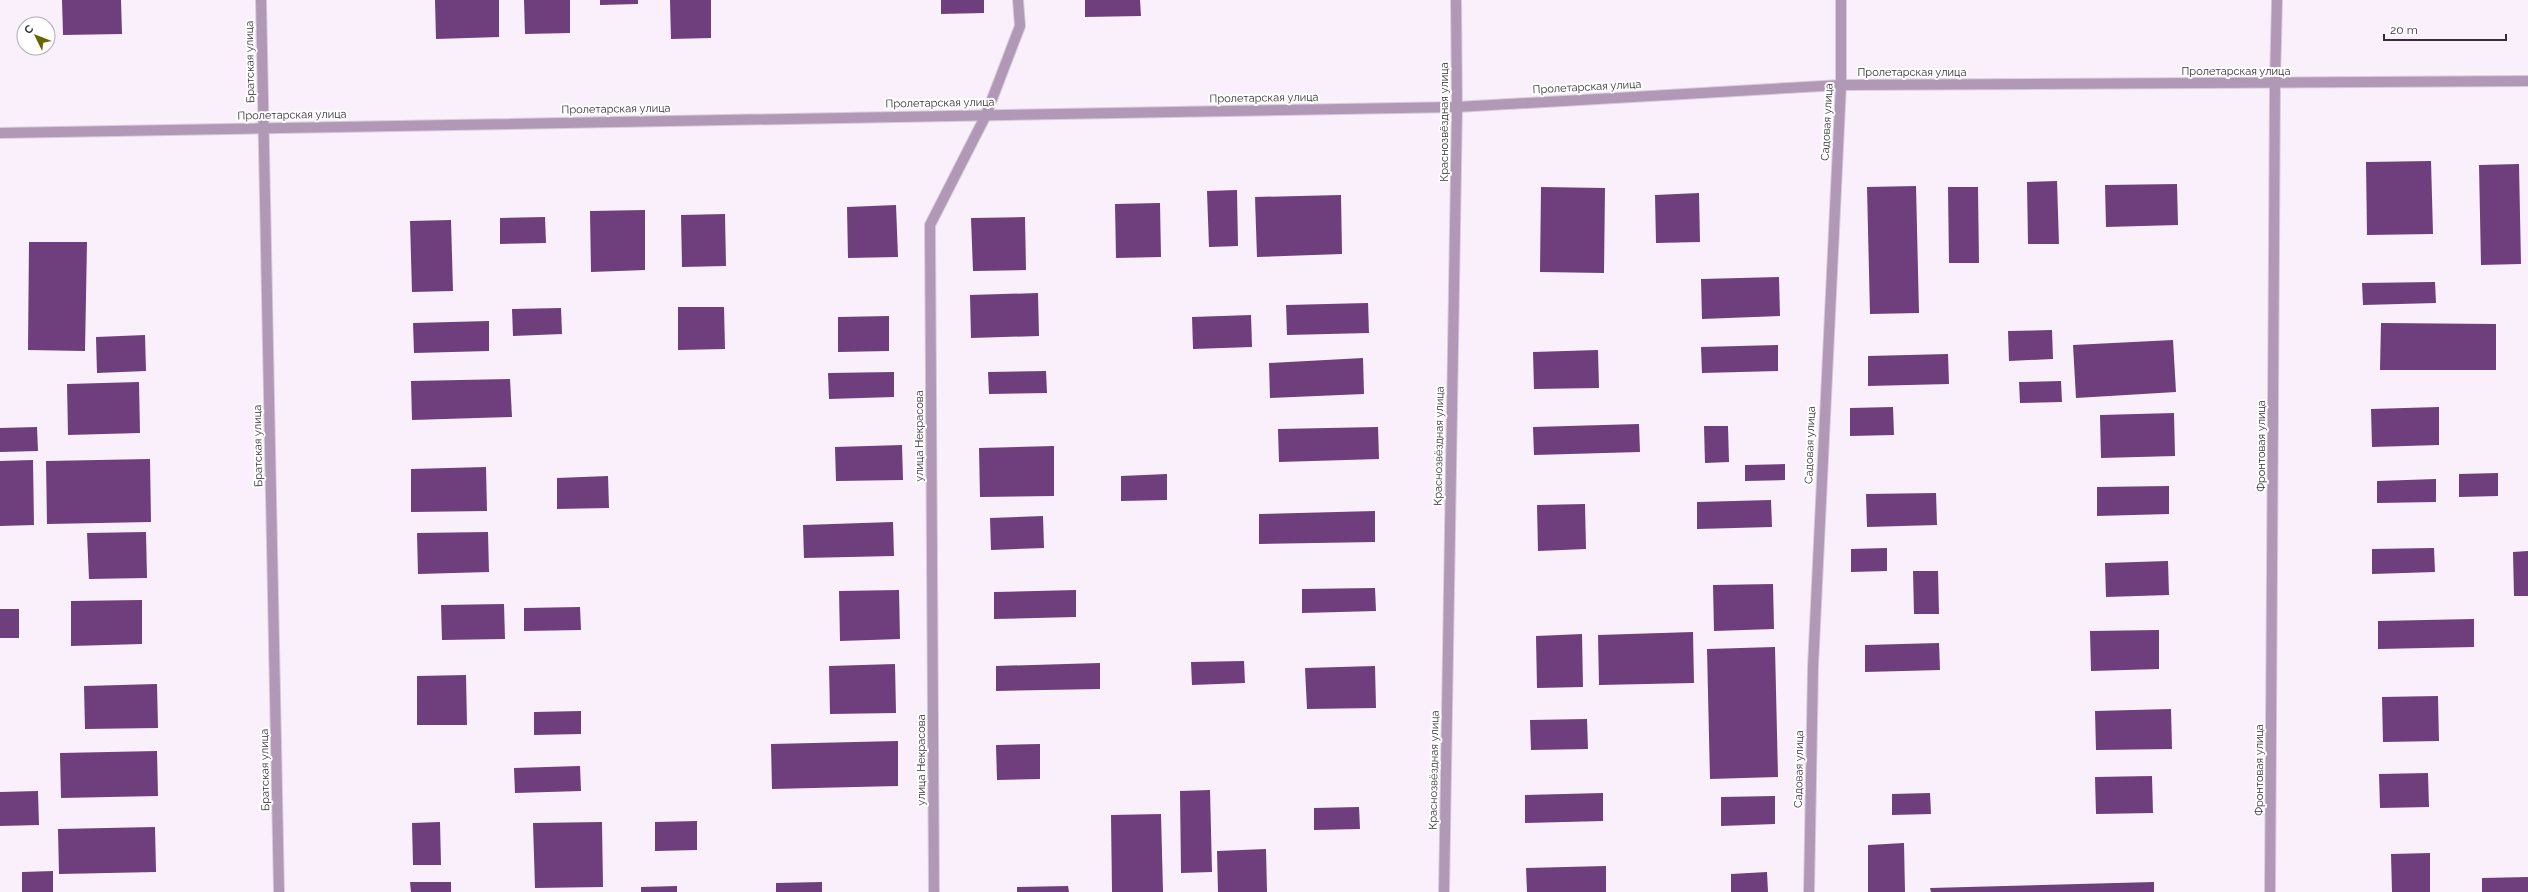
<svg xmlns="http://www.w3.org/2000/svg" width="2528" height="892" viewBox="0 0 2528 892" font-family="Raleway,sans-serif">
	<style>
		.building { fill: #6f3e7c }
		.lines { fill: none; stroke-linecap: round; stroke-linejoin: round }
		.street-casing { stroke: #d6cdd9; stroke-width: 12 }
		.street { stroke: #b098b6; stroke-width: 10 }
		.labels { text-anchor: middle; dominant-baseline: central; stroke-width: 4; stroke-linejoin: round; paint-order: stroke }
		.street-label { font-size: 11px; fill: #362d38; stroke: #fff }
	</style>
	<rect width="100%" height="100%" fill="#f9f0fc"/>
	<!-- building -->
	<g class="building">
		<polygon points="62,0 121,0 122,34 63,35"/>
		<polygon points="435,0 499,0 499,37 436,39"/>
		<polygon points="524,0 570,0 570,33 525,34"/>
		<polygon points="600,0 638,0 638,4 600,5"/>
		<polygon points="670,0 711,0 711,38 671,39"/>
		<polygon points="941,0 984,0 984,13 941,14"/>
		<polygon points="1085,0 1140,0 1141,16 1085,17"/>
		<polygon points="2431,161 2433,234 2367,235 2366,162"/>
		<polygon points="2519,164 2521,264 2481,265 2479,165"/>
		<polygon points="2057,181 2059,244 2028,244 2027,182"/>
		<polygon points="2177,184 2178,225 2106,227 2105,185"/>
		<polygon points="1916,186 1919,313 1870,314 1867,187"/>
		<polygon points="1541,187 1605,188 1604,273 1540,272"/>
		<polygon points="1948,187 1978,187 1979,263 1949,263"/>
		<polygon points="1237,190 1238,246 1209,247 1207,191"/>
		<polygon points="1699,193 1700,242 1656,243 1655,195"/>
		<polygon points="1341,195 1342,254 1257,257 1255,197"/>
		<polygon points="1160,203 1161,257 1116,258 1115,204"/>
		<polygon points="896,205 898,257 848,258 847,207"/>
		<polygon points="645,210 645,270 591,272 590,211"/>
		<polygon points="725,214 726,266 682,267 681,215"/>
		<polygon points="545,217 546,243 500,244 500,218"/>
		<polygon points="1025,217 1026,270 973,271 971,218"/>
		<polygon points="451,220 453,291 412,292 410,221"/>
		<polygon points="29,242 87,242 85,351 28,350"/>
		<polygon points="1779,277 1780,316 1702,319 1701,279"/>
		<polygon points="2435,282 2436,303 2363,305 2362,283"/>
		<polygon points="1038,293 1039,336 971,338 970,295"/>
		<polygon points="1368,303 1369,333 1287,335 1286,305"/>
		<polygon points="678,307 724,307 725,349 678,350"/>
		<polygon points="561,308 562,334 513,336 512,309"/>
		<polygon points="1251,315 1252,347 1193,349 1192,317"/>
		<polygon points="889,316 889,351 838,352 838,317"/>
		<polygon points="489,321 489,351 414,353 413,323"/>
		<polygon points="2381,323 2496,324 2496,370 2380,370"/>
		<polygon points="2052,330 2053,359 2009,361 2008,331"/>
		<polygon points="145,335 146,371 97,373 96,337"/>
		<polygon points="2173,340 2176,392 2076,398 2073,345"/>
		<polygon points="1778,345 1778,371 1702,373 1701,347"/>
		<polygon points="1598,350 1599,388 1534,389 1533,352"/>
		<polygon points="1948,354 1949,384 1868,386 1868,356"/>
		<polygon points="1363,358 1364,394 1270,398 1269,363"/>
		<polygon points="1046,371 1047,393 989,394 988,372"/>
		<polygon points="894,372 894,397 829,399 828,373"/>
		<polygon points="510,379 512,417 412,420 411,381"/>
		<polygon points="2061,381 2062,402 2020,403 2019,382"/>
		<polygon points="139,382 140,433 68,435 67,384"/>
		<polygon points="1893,407 1894,435 1850,436 1850,408"/>
		<polygon points="2439,407 2439,445 2372,447 2371,409"/>
		<polygon points="2174,413 2175,456 2101,458 2100,415"/>
		<polygon points="1639,424 1640,452 1534,455 1533,427"/>
		<polygon points="1704,426 1728,426 1729,462 1705,463"/>
		<polygon points="37,427 38,451 0,452 0,428"/>
		<polygon points="1378,427 1379,459 1279,462 1278,429"/>
		<polygon points="902,445 903,480 836,481 835,447"/>
		<polygon points="1054,446 1054,496 980,497 979,448"/>
		<polygon points="150,459 151,522 47,524 46,461"/>
		<polygon points="33,460 34,525 0,526 0,461"/>
		<polygon points="1785,464 1785,480 1745,481 1745,465"/>
		<polygon points="486,467 487,511 411,512 411,469"/>
		<polygon points="2498,473 2498,496 2459,497 2459,474"/>
		<polygon points="1167,474 1167,500 1121,501 1121,476"/>
		<polygon points="608,476 609,508 557,509 557,478"/>
		<polygon points="2436,479 2436,502 2377,503 2377,481"/>
		<polygon points="2169,486 2169,514 2097,516 2097,487"/>
		<polygon points="1936,493 1937,525 1867,527 1866,494"/>
		<polygon points="1771,500 1772,527 1697,529 1697,502"/>
		<polygon points="1585,504 1586,549 1538,551 1537,505"/>
		<polygon points="1375,511 1375,542 1259,544 1259,514"/>
		<polygon points="1043,516 1044,548 991,550 990,518"/>
		<polygon points="893,522 894,556 804,558 803,525"/>
		<polygon points="146,532 147,578 89,579 87,533"/>
		<polygon points="488,532 489,572 418,574 417,533"/>
		<polygon points="1887,548 1887,571 1851,572 1851,549"/>
		<polygon points="2434,548 2435,572 2372,574 2372,549"/>
		<polygon points="2528,551 2528,596 2514,596 2513,552"/>
		<polygon points="2168,561 2169,595 2106,597 2105,563"/>
		<polygon points="1913,571 1938,571 1939,614 1914,614"/>
		<polygon points="1773,584 1774,629 1714,631 1713,585"/>
		<polygon points="1375,588 1376,611 1302,613 1302,589"/>
		<polygon points="899,590 900,639 840,641 839,591"/>
		<polygon points="1076,590 1076,617 994,619 994,592"/>
		<polygon points="142,600 142,644 71,646 71,601"/>
		<polygon points="504,604 505,639 442,640 441,605"/>
		<polygon points="580,607 581,630 524,631 524,608"/>
		<rect x="0" y="609" width="19" height="29"/>
		<polygon points="2474,619 2474,647 2378,649 2378,621"/>
		<polygon points="2159,630 2159,669 2091,671 2090,631"/>
		<polygon points="1693,632 1694,683 1599,685 1598,635"/>
		<polygon points="1582,634 1583,687 1537,688 1536,636"/>
		<polygon points="1939,643 1940,670 1865,672 1865,645"/>
		<polygon points="1775,647 1778,777 1710,779 1707,649"/>
		<polygon points="1244,661 1245,683 1192,685 1191,662"/>
		<polygon points="1100,663 1100,689 996,691 996,666"/>
		<polygon points="895,664 896,713 830,714 829,666"/>
		<polygon points="1375,666 1376,708 1307,709 1305,668"/>
		<polygon points="466,675 467,725 417,725 417,676"/>
		<polygon points="157,684 158,728 85,729 84,686"/>
		<polygon points="2438,696 2439,741 2383,742 2382,697"/>
		<polygon points="2171,709 2172,749 2096,750 2095,711"/>
		<polygon points="581,711 581,734 534,735 534,712"/>
		<polygon points="1587,719 1588,749 1531,750 1530,720"/>
		<polygon points="898,741 898,786 772,789 771,744"/>
		<polygon points="1040,744 1040,779 997,780 996,745"/>
		<polygon points="157,751 158,796 61,798 60,753"/>
		<polygon points="580,766 581,791 515,793 514,768"/>
		<polygon points="2428,773 2429,807 2380,808 2379,774"/>
		<polygon points="2152,776 2153,813 2096,814 2095,777"/>
		<polygon points="1210,790 1212,872 1181,873 1180,791"/>
		<polygon points="38,791 39,825 0,826 0,792"/>
		<polygon points="1603,793 1603,821 1525,823 1525,795"/>
		<polygon points="1930,793 1931,814 1892,815 1892,794"/>
		<polygon points="1775,796 1775,824 1721,826 1721,797"/>
		<polygon points="1359,807 1360,829 1314,830 1314,808"/>
		<polygon points="1161,814 1163,892 1112,892 1111,815"/>
		<polygon points="697,821 697,850 655,851 655,822"/>
		<polygon points="440,822 441,865 413,865 412,823"/>
		<polygon points="602,822 603,887 535,888 533,823"/>
		<polygon points="155,827 156,872 59,874 58,829"/>
		<polygon points="1904,843 1905,892 1868,892 1868,845"/>
		<polygon points="1266,849 1267,892 1218,892 1217,851"/>
		<polygon points="2430,853 2430,892 2392,892 2391,854"/>
		<polygon points="1606,866 1606,892 1527,892 1526,868"/>
		<polygon points="53,871 53,892 22,892 22,872"/>
		<polygon points="1767,872 1768,892 1731,892 1731,874"/>
		<polygon points="2528,877 2528,892 2482,892 2482,878"/>
		<polygon points="410,882 451,882 451,892 411,892"/>
		<polygon points="822,882 822,892 776,892 776,883"/>
		<polygon points="2154,882 2154,892 1931,892 1930,888"/>
		<polygon points="677,886 677,892 641,892 641,887"/>
		<polygon points="1068,886 1069,892 1017,892 1017,887"/>
	</g>
	<g class="lines">
		<defs>
			<g id="street">
				<polyline points="261,0 279,892"/>
				<polyline points="0,133 1457,107 1841,85 2528,81"/>
				<polyline points="934,892 930,225 986,115 1020,26 1018,0"/>
				<polyline points="1444,892 1457,107 1456,0"/>
				<polyline points="1809,892 1813,667 1841,85 1841,0"/>
				<polyline points="2270,892 2275,82 2277,0"/>
			</g>
		</defs>
		<!-- street casing -->
		<use href="#street" class="street-casing"/>
		<!-- street -->
		<use href="#street" class="street"/>
	</g>
	<g class="labels">
		<!-- street labels -->
		<g class="street-label">
			<text transform="translate(250 62) rotate(-91)">Братская улица</text>
			<text x="2236" y="71">Пролетарская улица</text>
			<text x="1912" y="72">Пролетарская улица</text>
			<text transform="translate(1587 87) rotate(-3)">Пролетарская улица</text>
			<text transform="translate(1264 98) rotate(-1)">Пролетарская улица</text>
			<text transform="translate(940 103) rotate(-1)">Пролетарская улица</text>
			<text transform="translate(616 109) rotate(-1)">Пролетарская улица</text>
			<text transform="translate(292 115) rotate(-1)">Пролетарская улица</text>
			<text transform="translate(1444 122) rotate(-90)">Краснозвёздная улица</text>
			<text transform="translate(1827 122) rotate(-87)">Садовая улица</text>
			<text transform="translate(919 436) rotate(-90)">улица Некрасова</text>
			<text transform="translate(1810 445) rotate(-88)">Садовая улица</text>
			<text transform="translate(258 446) rotate(-91)">Братская улица</text>
			<text transform="translate(1439 446) rotate(-89)">Краснозвёздная улица</text>
			<text transform="translate(2261 446) rotate(-90)">Фронтовая улица</text>
			<text transform="translate(921 760) rotate(-90)">улица Некрасова</text>
			<text transform="translate(1799 769) rotate(-89)">Садовая улица</text>
			<text transform="translate(265 770) rotate(-91)">Братская улица</text>
			<text transform="translate(1434 770) rotate(-89)">Краснозвёздная улица</text>
			<text transform="translate(2259 770) rotate(-90)">Фронтовая улица</text>
		</g>
	</g>
	<!-- north arrow -->
	<g transform="translate(36 36) rotate(313)"><circle r="19" fill="#ffffff" stroke="#afabaf"/>
	<path d="M0-3L7 15L0 10L-7 15Z" fill="#676500"/>
	<text y="-6" font-size="11" font-weight="bold" text-anchor="middle" fill="#362d38">С</text>
	</g>
	<!-- scale -->
	<path d="M2384 34v6h122v-6" fill="none" stroke="#362d38" stroke-width="2"/>
	<text x="2390" y="34" font-size="12" fill="#362d38" stroke="#ffffff" stroke-width="3" paint-order="stroke">20 m</text>
</svg>
